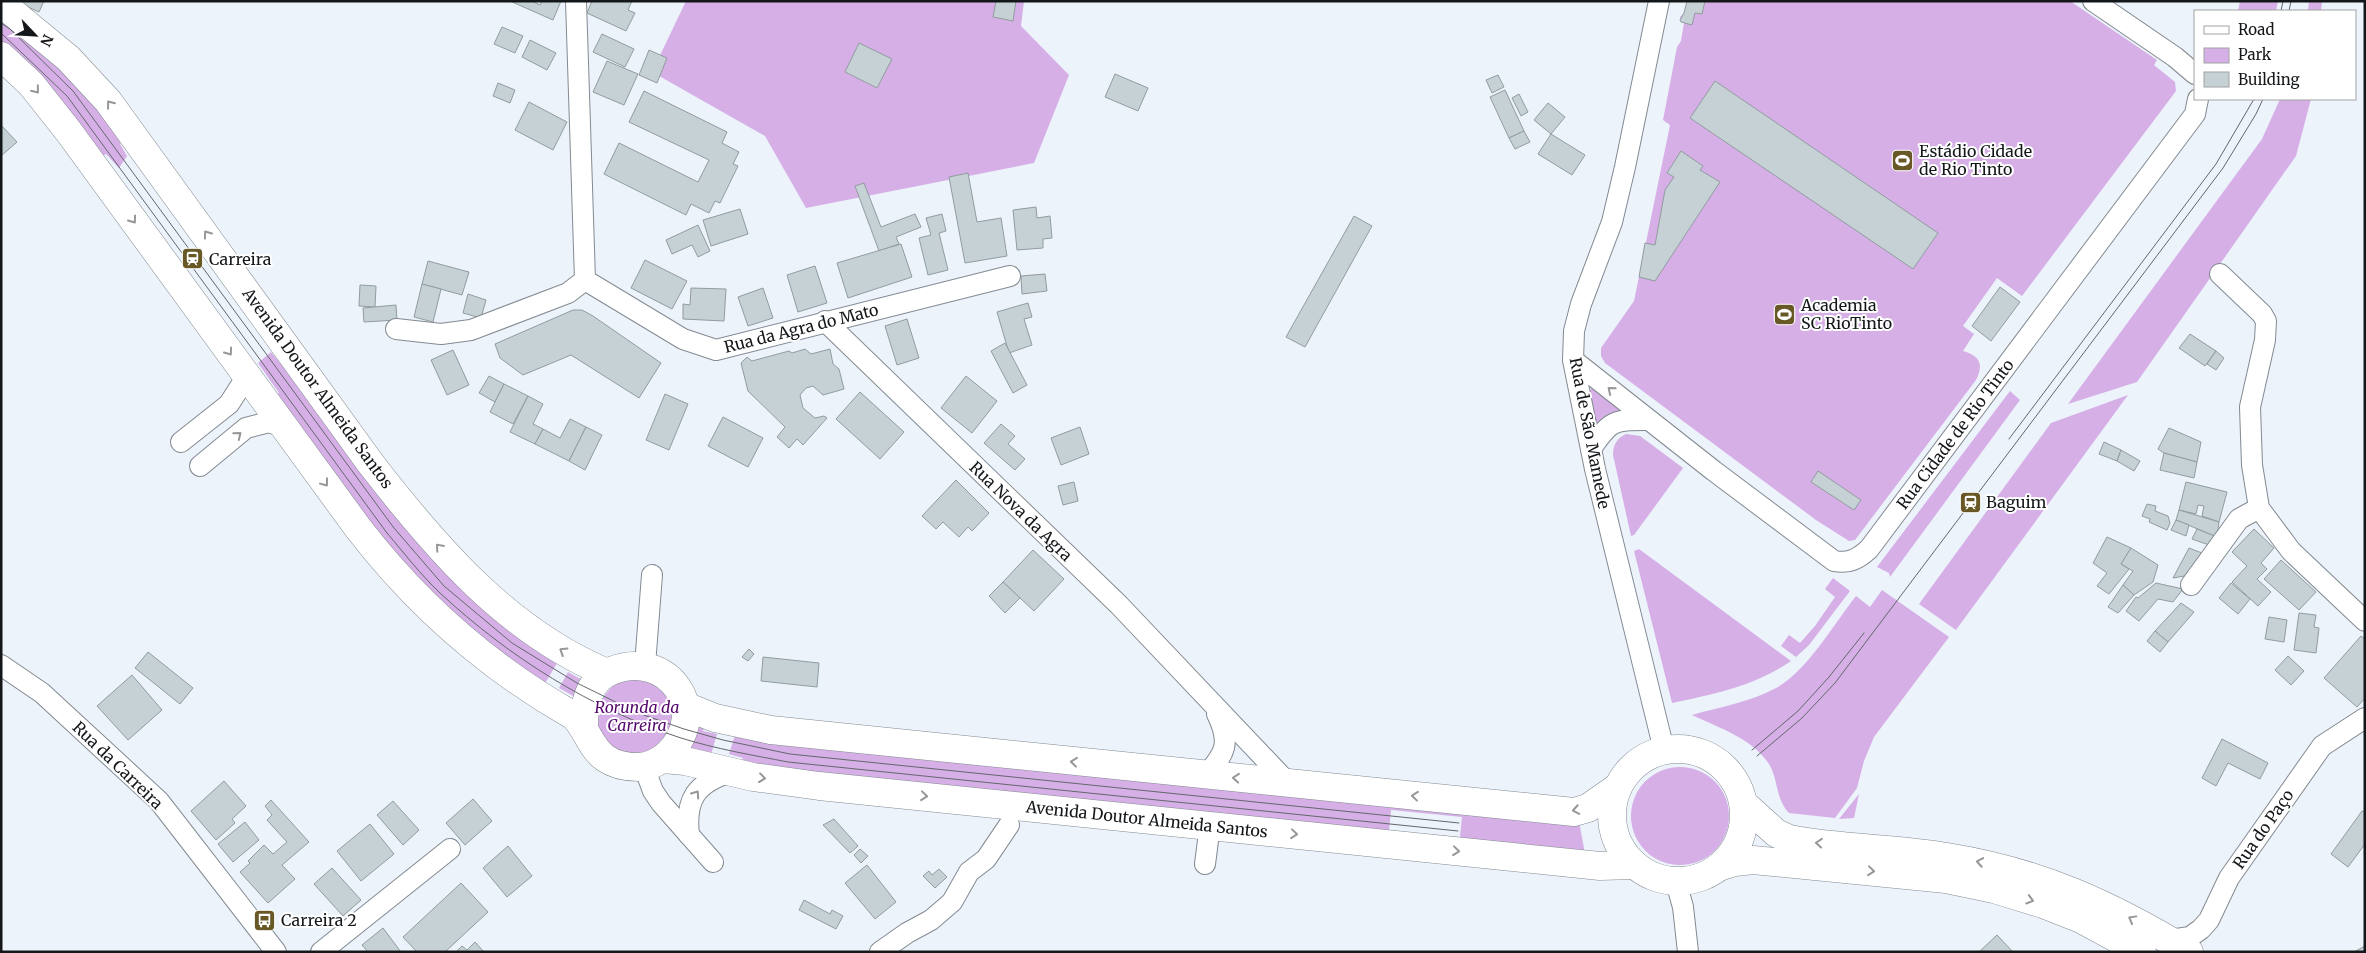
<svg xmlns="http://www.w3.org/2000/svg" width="2366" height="953" viewBox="0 0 2366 953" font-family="Merriweather,serif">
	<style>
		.green { fill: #d6afe7; fill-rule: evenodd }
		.building { fill: #c5d1d4; stroke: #919c9f }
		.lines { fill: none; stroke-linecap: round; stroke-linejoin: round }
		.street-casing { stroke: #838a91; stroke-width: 22 }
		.secondary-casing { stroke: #838a91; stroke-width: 29 }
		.street { stroke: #fff; stroke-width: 20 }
		.secondary { stroke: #fff; stroke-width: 28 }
		.tram { stroke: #63676c; stroke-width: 1 }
		.oneway { stroke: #959798 }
		.labels { text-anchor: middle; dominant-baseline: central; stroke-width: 4; stroke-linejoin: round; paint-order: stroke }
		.poi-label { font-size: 16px; fill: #14171a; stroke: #fff; text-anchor: start }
		.street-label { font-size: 16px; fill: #14171a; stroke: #fff }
		.park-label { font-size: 16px; font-style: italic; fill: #54076c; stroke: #fff }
	</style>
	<rect width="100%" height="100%" fill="#ecf3fb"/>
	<!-- green -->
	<g class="green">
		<polygon points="686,1 1024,1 1021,26 1069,75 1034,163 806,208 765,136 652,72"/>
		<path d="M1687 1H2070L2157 60 2154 65 2175 82 2176 91 2022 296 1997 278 1963 326 1974 334 1963 351C1980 356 1984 364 1976 380L1855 540 1849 541 1816 520 1605 363 1601 356V348L1634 301 1670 125 1663 120 1677 47 1681 41 1684 23 1681 22 1680 17 1684 13Z"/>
		<polygon points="2240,1 2278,1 2276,11 2238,11"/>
		<polygon points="2309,1 2322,1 2321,11 2308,11"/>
		<polygon points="1,16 51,54 125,137 120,144 127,156 119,168 106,154 98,158 1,43"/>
		<polygon points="2280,99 2311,99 2296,156 2137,382 2068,404 2262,139"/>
		<polygon points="271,352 280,363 286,359 559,660 544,685 433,602 273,398 279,393 258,363"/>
		<polygon points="1593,387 1622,410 1623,412 1597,426 1589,391"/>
		<polygon points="2010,391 2020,400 1890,577 1889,573 1877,567"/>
		<polygon points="2128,395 1956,630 1919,604 2051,423"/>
		<path d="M1626 434 1640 436 1683 468 1634 535 1631 536 1613 455C1613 445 1617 438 1626 434Z"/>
		<path d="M1639 549 1791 661C1755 686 1715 694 1672 703L1634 551Z"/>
		<polygon points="1833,578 1850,591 1809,645 1796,657 1781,646 1789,635 1800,643 1815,626 1835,597 1825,589"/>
		<path d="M1882 590 1949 637 1874 737 1864 761 1857 788 1835 818 1789 813C1775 798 1779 781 1769 764 1752 738 1719 728 1692 715 1719 707 1751 702 1776 688 1807 671 1834 624 1856 596L1870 607Z"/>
		<polygon points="568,672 584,681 575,697 559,688"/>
		<path d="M624 678 660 683 677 714 662 747C655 750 647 754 640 756 635 756 629 753 625 752 585 740 592 696 624 678Z"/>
		<polygon points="698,721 705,723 703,731 717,734 710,758 687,751 695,737"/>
		<path d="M736 732 1579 821 1585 854 863 779 742 762 743 758 729 754ZM1391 810 1462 817 1460 837 1389 831Z"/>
		<circle cx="1680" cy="816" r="49"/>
		<polygon points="1859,794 1854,818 1839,819"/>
	</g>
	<!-- building -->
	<g class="building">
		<polygon points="15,1 44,1 39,12"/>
		<polygon points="510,1 532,1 540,5 542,1 561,1 553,20"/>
		<polygon points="592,1 632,1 628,10 635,13 626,31 587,13"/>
		<polygon points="996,1 1016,1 1013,21 993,17"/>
		<polygon points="1687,1 1705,1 1702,14 1695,13 1692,25 1681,22 1680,20 1684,13"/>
		<polygon points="502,27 523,36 515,53 494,44"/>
		<polygon points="602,34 634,49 625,67 593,52"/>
		<polygon points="530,40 556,53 547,70 522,57"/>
		<polygon points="859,43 892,59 877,88 845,72"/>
		<polygon points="649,50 667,58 657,83 639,75"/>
		<polygon points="607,61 638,74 624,105 593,92"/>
		<polygon points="1115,74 1148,88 1138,111 1105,97"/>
		<polygon points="1498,75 1504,87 1492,93 1486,80"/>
		<polygon points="1715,81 1938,233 1913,269 1690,118"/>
		<polygon points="498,83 515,90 510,103 493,96"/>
		<polygon points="1505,90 1524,131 1509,138 1490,97"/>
		<polygon points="644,91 727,132 722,143 739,152 733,164 738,166 720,203 715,201 709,213 691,204 686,215 604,174 619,143 698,182 709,160 629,122"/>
		<polygon points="1519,94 1528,112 1521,116 1512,98"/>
		<polygon points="529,102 567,122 553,150 515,130"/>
		<polygon points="1548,103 1565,117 1551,134 1534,120"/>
		<polygon points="1,125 17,142 1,156"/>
		<polygon points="1524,131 1530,142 1515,149 1509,138"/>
		<polygon points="1551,134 1585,155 1572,175 1538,154"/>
		<polygon points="1681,151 1703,166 1700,170 1720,182 1655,281 1639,277 1645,243 1655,245 1665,190 1674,177 1667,173"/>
		<polygon points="968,173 977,222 1001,218 1007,256 965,263 949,177"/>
		<polygon points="864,183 881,227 915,214 921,227 896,237 899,244 879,251 855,186"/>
		<polygon points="1036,207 1037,218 1050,216 1052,238 1043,239 1043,248 1017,250 1013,210"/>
		<polygon points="740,209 748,234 711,246 703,220"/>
		<polygon points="942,214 946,231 939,233 948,270 928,275 919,238 931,235 926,218"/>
		<polygon points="1354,216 1372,226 1305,347 1286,337"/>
		<polygon points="698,225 710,251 698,257 692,245 672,254 666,240"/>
		<polygon points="901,244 912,277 848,298 837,263"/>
		<polygon points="645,260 687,281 672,309 631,288"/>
		<polygon points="428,261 469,272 462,295 422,284"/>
		<polygon points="815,266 827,303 798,312 787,275"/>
		<polygon points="1045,274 1047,291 1022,294 1021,276"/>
		<polygon points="422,284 441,289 433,322 414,317"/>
		<polygon points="360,285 376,286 375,307 359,306"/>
		<polygon points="2000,287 2020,302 1991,341 1972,326"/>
		<polygon points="691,288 726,289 724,321 683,319 683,304 690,305"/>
		<polygon points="763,288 773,318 748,326 738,297"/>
		<polygon points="468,294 486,300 481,318 463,313"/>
		<polygon points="1028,303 1032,317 1024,319 1032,345 1009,353 997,312"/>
		<polygon points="396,305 397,320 364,322 363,308"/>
		<polygon points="573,310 582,310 593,316 661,363 639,398 571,355 523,375 500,358 495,344"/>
		<polygon points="907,319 919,358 897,365 885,326"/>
		<polygon points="2190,334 2216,351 2205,366 2179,348"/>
		<polygon points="1005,343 1027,385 1013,393 991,351"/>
		<polygon points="805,349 811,354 830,349 833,364 839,369 844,389 823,395 813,386 806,388 800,395 803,408 815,418 824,416 827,418 803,445 797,439 789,448 777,437 785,427 748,391 741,363 747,357 752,361 789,351 792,353"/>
		<polygon points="453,350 469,385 447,395 431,360"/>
		<polygon points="2216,351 2224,358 2216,370 2207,364"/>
		<polygon points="489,376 504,384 495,402 479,393"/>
		<polygon points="966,376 997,401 972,433 941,408"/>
		<polygon points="504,384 528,396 513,424 490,412"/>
		<polygon points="860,392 904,432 880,459 836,419"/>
		<polygon points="665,394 688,404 669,450 646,440"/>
		<polygon points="528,396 543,404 533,424 543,429 535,444 510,432"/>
		<polygon points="723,417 763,438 748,467 708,446"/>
		<polygon points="570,419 586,427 569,461 535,444 543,429 560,438"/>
		<polygon points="1001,424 1015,436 1008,444 1025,459 1015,470 984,443"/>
		<polygon points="586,427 602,435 585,470 569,461"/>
		<polygon points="1080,427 1089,454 1061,465 1051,438"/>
		<polygon points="2169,428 2201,442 2197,462 2164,453 2158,449"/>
		<polygon points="2104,442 2121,450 2117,461 2099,454"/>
		<polygon points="2121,450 2140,461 2134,471 2117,461"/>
		<polygon points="2164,453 2197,462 2194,478 2160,470"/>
		<polygon points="1818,471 1861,500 1854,510 1811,482"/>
		<polygon points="956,480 989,513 972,531 968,527 959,537 943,522 936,529 922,516"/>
		<polygon points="1074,482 1078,501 1063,505 1058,486"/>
		<polygon points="2186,482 2227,492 2219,522 2202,516 2204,506 2198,505 2196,514 2179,510"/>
		<polygon points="2147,504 2156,506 2155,511 2168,516 2170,523 2167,530 2149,522 2150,519 2142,516"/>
		<polygon points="2179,510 2219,522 2217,537 2176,520"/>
		<polygon points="2176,520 2189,525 2186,536 2171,530"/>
		<polygon points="2197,529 2217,537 2209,545 2192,539"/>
		<polygon points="2254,529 2274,548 2261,563 2267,569 2257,579 2271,592 2258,606 2232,582 2247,566 2232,552"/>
		<polygon points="2107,537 2131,548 2121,564 2129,569 2109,594 2097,586 2107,573 2093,563"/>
		<polygon points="2131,548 2158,565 2153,582 2134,595 2123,585 2133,571 2121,564"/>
		<polygon points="2189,548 2202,553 2190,575 2173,578"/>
		<polygon points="1033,550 1064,579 1034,611 1003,582"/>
		<polygon points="2281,560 2316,592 2299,610 2264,579"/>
		<polygon points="1003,582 1020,598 1005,613 989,596"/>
		<polygon points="2156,583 2183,589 2173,602 2158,599 2139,621 2126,611 2136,597 2138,598"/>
		<polygon points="2231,583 2250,599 2238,614 2219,598"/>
		<polygon points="2123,585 2134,595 2118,613 2108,607"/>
		<polygon points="2181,603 2194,612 2168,642 2155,631"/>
		<polygon points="2299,613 2316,615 2314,627 2319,628 2316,653 2294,650"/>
		<polygon points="2269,617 2287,620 2284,642 2265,639"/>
		<polygon points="2155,631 2168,642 2160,652 2147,641"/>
		<polygon points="2361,636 2365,639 2365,698 2357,707 2324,678"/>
		<polygon points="749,649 754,654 748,661 742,657"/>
		<polygon points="148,652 193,688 180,704 135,668"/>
		<polygon points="2288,656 2304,671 2291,685 2275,670"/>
		<polygon points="763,657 819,663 817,687 761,681"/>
		<polygon points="132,675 162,710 128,740 97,706"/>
		<polygon points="2222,739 2268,763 2260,779 2228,763 2216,786 2202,778"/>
		<polygon points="224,781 246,806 232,819 235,823 216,840 191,811"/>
		<polygon points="473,799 492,821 465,845 446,823"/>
		<polygon points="271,800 309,842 282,865 295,879 268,903 240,872 250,863 248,861 264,845 273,854 287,842 267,820 272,815 265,806"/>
		<polygon points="393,801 419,830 403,845 377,815"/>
		<polygon points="2362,811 2365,812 2365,844 2348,867 2331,854"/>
		<polygon points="834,819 858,846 850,853 823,825"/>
		<polygon points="245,822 259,840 233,862 218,844"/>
		<polygon points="370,824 394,854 361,881 337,851"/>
		<polygon points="508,846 532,876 507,897 483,868"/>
		<polygon points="860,849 868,856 861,863 854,855"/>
		<polygon points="867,865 896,902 875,919 845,883"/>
		<polygon points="332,868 361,900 343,916 314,884"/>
		<polygon points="939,869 947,877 935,888 923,876 929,871 932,875"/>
		<polygon points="461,883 488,912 445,952 417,952 403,937"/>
		<polygon points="804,900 830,914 832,910 843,916 836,929 799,910"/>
		<polygon points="383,928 401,952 368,952 362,945"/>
		<polygon points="1997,935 2013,952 1979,952"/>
		<polygon points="475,942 484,952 456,952 462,946 467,950"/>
		<polygon points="2365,946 2365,952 2354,952"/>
	</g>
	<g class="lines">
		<defs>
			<g id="street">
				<polyline points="576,1 585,280 683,339 716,350 1010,276"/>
				<polyline points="1659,1 1625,167 1612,222 1581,304 1574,331 1573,360 1595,469 1664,750"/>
				<polyline points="2093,1 2175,57 2195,74"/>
				<polyline points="2220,274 2262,314 2266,321 2265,340 2250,407 2252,465 2259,508 2291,551 2365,621"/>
				<polyline points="825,321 1119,605 1287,782"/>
				<polyline points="396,329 441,334 471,330 568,293 585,280"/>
				<path d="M1573 360 1714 471 1834 561C1849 564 1858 559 1869 549L2195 114 2198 99"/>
				<polyline points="181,442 229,404 247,376"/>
				<path d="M1591 449C1611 419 1614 420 1649 420"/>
				<polyline points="200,466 246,428 269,422 283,427"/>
				<polyline points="2191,585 2239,519 2259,508"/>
				<polyline points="1,665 42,693 159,801 276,952"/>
				<polyline points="645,665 652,575"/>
				<polyline points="644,767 653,791 661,803 713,862"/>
				<path d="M1205 776C1226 753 1231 743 1217 714"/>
				<path d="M689 835C685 799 696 783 731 772"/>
				<polyline points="1205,864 1210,825"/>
				<polyline points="1676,882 1683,907 1688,952"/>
				<polyline points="2170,940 2190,937 2201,929 2209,920 2229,878 2322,746 2365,718"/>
				<polyline points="321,952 450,849"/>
				<polyline points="880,952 907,933 931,920 952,902 969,872 986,859 1009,825"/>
			</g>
			<g id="secondary">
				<path d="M1 3 68 58 108 101 371 464C436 548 507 631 607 673"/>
				<path d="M1 56 31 84 69 132 358 528C418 606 489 668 574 716 587 729 590 747 605 758 615 765 627 767 638 767 649 767 661 761 668 754 712 711 668 648 611 671 588 680 584 705 584 726"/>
				<polyline points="685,706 715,718 771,730 1574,812 1588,808 1618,787"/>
				<circle cx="1678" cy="815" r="66"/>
				<polyline points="663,759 685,761 753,777 819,786 1600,866 1634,865"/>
				<path d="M1744 804 1776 833 1789 839C1841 849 1895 848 1947 857 2040 872 2110 904 2189 952"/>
				<polyline points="1719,867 1735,862 1753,860 1946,879 1994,889 2043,904 2081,919 2142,952"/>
			</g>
		</defs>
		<!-- street casing -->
		<use href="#street" class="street-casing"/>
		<!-- secondary casing -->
		<use href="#secondary" class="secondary-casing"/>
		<!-- street -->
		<use href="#street" class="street"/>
		<!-- secondary -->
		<use href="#secondary" class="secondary"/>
		<!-- tram -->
		<g class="tram">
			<polyline points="2281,11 2283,1"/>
			<polyline points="2289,11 2291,1"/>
			<polyline points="1,23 10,29 73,91 394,528 444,586 512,643 577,683 638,713 684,729 723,740 790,754 1459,823"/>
			<path d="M1 33 67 96 387 533C404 553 421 575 440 593 509 657 591 709 681 738 716 749 752 755 788 762L1458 831"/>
			<polyline points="2009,439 2216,164 2254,99"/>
			<polyline points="1752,750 1798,711 1829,677 1864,633"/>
			<polyline points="1757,756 1802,718 1835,683 2223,168 2256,114 2263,99"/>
		</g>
	</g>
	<!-- one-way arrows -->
	<defs><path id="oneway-chevron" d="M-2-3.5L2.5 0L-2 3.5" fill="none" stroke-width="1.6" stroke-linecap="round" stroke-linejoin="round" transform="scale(1.25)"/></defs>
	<g class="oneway">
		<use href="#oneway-chevron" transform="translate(36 90) rotate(51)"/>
		<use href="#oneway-chevron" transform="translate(110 104) rotate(-128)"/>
		<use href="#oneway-chevron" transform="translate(133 220) rotate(54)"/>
		<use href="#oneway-chevron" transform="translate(207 234) rotate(-126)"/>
		<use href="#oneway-chevron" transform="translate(229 352) rotate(54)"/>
		<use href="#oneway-chevron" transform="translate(1611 390) rotate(-141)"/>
		<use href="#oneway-chevron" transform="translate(238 435) rotate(-39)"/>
		<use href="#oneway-chevron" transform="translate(325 483) rotate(53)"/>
		<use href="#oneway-chevron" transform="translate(439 547) rotate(-131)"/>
		<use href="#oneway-chevron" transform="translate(563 651) rotate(-148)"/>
		<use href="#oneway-chevron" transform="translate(1074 762) rotate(-174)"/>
		<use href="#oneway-chevron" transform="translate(762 778) rotate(7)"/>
		<use href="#oneway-chevron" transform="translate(1236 778) rotate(-175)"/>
		<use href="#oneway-chevron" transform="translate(696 794) rotate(-55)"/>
		<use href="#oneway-chevron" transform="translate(924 796) rotate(6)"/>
		<use href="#oneway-chevron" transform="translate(1415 796) rotate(-174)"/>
		<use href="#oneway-chevron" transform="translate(1576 810) rotate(170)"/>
		<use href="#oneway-chevron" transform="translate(1294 834) rotate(6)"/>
		<use href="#oneway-chevron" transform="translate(1819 843) rotate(-175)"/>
		<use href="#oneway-chevron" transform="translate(1456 851) rotate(6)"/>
		<use href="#oneway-chevron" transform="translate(1980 862) rotate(-170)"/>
		<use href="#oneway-chevron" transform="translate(1871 871) rotate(6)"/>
		<use href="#oneway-chevron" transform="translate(2030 900) rotate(17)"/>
		<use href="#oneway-chevron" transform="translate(2132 919) rotate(-151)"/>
	</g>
	<!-- icons -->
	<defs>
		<symbol id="stadium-square" viewBox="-11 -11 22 22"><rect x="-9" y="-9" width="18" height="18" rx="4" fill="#685825" stroke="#fff"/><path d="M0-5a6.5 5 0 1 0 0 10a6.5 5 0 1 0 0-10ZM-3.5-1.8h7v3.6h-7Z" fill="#fff"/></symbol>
		<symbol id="station-square" viewBox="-11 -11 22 22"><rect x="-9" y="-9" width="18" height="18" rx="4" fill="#685825" stroke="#fff"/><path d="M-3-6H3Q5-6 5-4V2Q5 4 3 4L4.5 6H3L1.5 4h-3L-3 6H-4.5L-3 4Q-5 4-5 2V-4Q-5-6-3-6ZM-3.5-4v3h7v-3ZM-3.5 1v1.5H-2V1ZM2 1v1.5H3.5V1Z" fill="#fff"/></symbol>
		<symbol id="bus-square" viewBox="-11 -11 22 22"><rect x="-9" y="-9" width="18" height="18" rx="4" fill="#685825" stroke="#fff"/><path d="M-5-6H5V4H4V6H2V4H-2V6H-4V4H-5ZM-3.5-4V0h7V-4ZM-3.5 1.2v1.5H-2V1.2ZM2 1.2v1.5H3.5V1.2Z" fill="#fff"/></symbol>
	</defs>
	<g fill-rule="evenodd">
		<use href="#stadium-square" x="1890" y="148" width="25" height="25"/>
		<use href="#station-square" x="180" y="246" width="25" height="25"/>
		<use href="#stadium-square" x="1772" y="302" width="25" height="25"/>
		<use href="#station-square" x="1958" y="490" width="25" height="25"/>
		<use href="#bus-square" x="252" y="908" width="25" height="25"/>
	</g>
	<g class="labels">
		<!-- poi labels -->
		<g class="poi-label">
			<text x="1919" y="151">Estádio Cidade<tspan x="1919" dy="18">de Rio Tinto</tspan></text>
			<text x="209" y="259">Carreira</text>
			<text x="1801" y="305">Academia<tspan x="1801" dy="18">SC RioTinto</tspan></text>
			<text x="1986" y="502">Baguim</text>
			<text x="281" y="920">Carreira 2</text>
		</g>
		<!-- street labels -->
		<g class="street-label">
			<text transform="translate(801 328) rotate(-14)">Rua da Agra do Mato</text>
			<text transform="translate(318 388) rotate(54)">Avenida Doutor Almeida Santos</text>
			<text transform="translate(1590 433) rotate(79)">Rua de São Mamede</text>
			<text transform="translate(1955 434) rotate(-53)">Rua Cidade de Rio Tinto</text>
			<text transform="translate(1021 511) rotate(44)">Rua Nova da Agra</text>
			<text transform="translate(118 765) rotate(44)">Rua da Carreira</text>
			<text transform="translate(1147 819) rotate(6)">Avenida Doutor Almeida Santos</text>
			<text transform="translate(2263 829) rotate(-55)">Rua do Paço</text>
		</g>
		<!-- park labels -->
		<g class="park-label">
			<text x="637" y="707">Rorunda da<tspan x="637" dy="18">Carreira</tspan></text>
		</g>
	</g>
	<!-- border -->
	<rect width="2366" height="953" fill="none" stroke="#14171a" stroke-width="5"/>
	<!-- legend -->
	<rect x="2194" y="10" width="162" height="90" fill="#ffffff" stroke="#a1a2a3"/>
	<rect x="2204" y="26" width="25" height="8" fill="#ffffff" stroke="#a1a2a3"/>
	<text x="2238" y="35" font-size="15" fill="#14171a">Road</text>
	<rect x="2204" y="48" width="25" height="15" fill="#d6afe7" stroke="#a1a2a3"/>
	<text x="2238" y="60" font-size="15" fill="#14171a">Park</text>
	<rect x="2204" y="72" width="25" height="15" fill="#c5d1d4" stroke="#a1a2a3"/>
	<text x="2238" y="85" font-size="15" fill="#14171a">Building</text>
	<!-- north arrow -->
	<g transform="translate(35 35) rotate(115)" stroke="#ffffff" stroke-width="4" paint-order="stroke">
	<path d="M0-4L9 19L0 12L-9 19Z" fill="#14171a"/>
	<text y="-8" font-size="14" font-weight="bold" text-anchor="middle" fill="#14171a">N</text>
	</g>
</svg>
